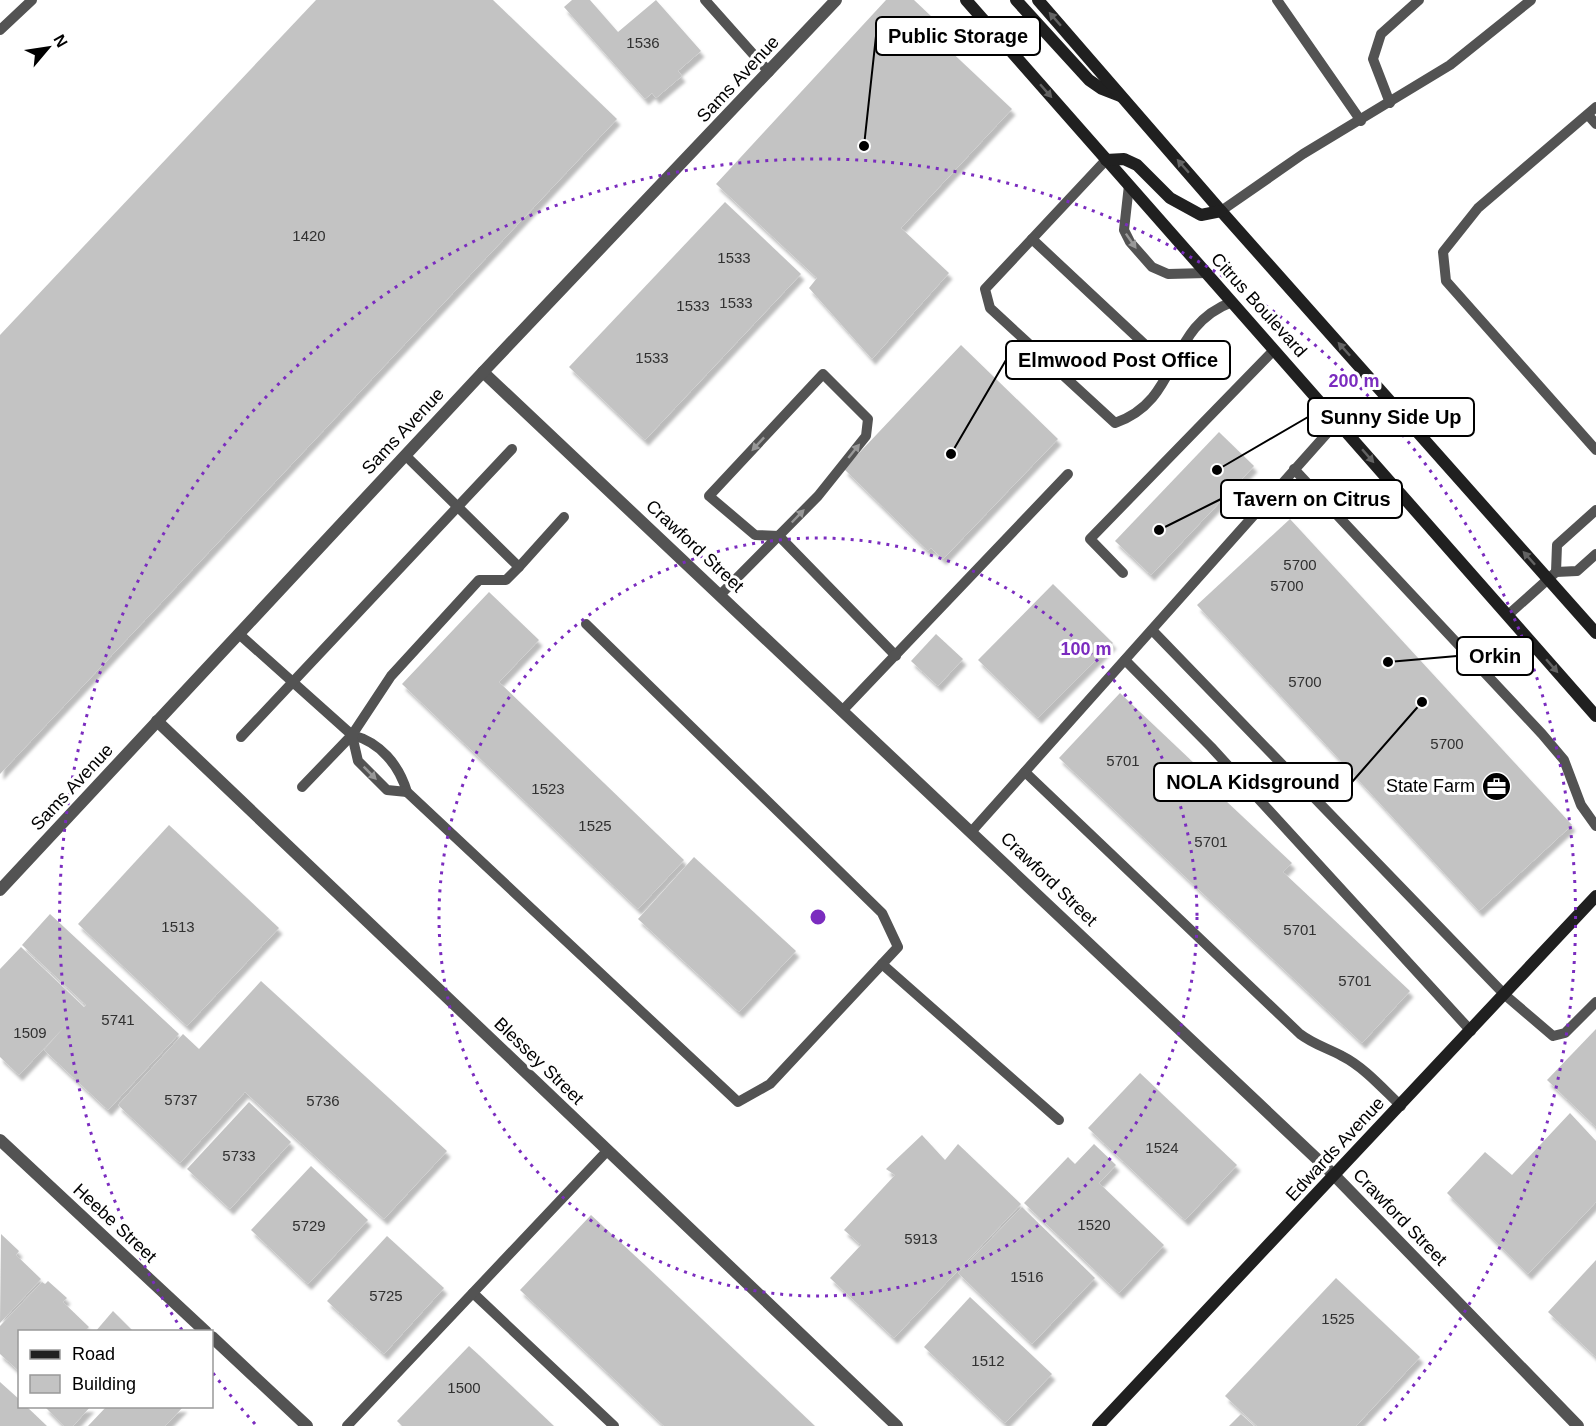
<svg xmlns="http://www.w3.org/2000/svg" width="1596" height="1426" viewBox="0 0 1596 1426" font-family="Arial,sans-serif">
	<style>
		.building { fill: #c3c3c3; filter: url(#shadow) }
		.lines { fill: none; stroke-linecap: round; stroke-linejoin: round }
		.lane { stroke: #535353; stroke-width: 10 }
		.street { stroke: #535353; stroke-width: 12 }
		.secondary { stroke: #202020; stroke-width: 12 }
		.oneway { fill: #636363 }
		.oneway2 { fill: #989898 }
		.ring { fill: none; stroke: #7b2cbf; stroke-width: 3; stroke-dasharray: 3 6 }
		.labels { text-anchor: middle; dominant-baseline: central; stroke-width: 6; stroke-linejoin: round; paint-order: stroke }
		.number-label { font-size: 15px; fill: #313131 }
		.street-label { font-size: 18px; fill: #000; stroke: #fff }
		.poi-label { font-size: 18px; fill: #000; stroke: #fff; text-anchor: end }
		.centre { fill: #7b2cbf; stroke: #fff; stroke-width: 3 }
		.ring-label { font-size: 18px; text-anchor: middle; font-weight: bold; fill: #7b2cbf; stroke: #fff; stroke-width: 6; stroke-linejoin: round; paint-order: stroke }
		.leader { fill: none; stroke: #000; stroke-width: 2 }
		.callout-dot { fill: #000; stroke: #fff; stroke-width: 2 }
		.callout { fill: #fff; stroke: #000; stroke-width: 2 }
		.callout-label { font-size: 20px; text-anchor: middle; font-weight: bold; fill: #000 }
	</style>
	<defs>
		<filter id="shadow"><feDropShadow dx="3.5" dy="6" stdDeviation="1.5" flood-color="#0004"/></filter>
	</defs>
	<rect width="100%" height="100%" fill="#fff"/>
	<!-- building -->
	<g class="building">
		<polygon points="316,0 493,0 617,119 0,774 0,335"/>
		<polygon points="572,0 590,0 618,32 656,0 701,51 678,71 682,76 656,98 652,93 645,99 564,7"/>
		<polygon points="886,0 914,0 952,36 944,45 1012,109 901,228 949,273 872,359 809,288 817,278 716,184"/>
		<polygon points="725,202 801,274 645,440 569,367"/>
		<polygon points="961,345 1058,439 943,559 931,548 928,551 844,469"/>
		<polygon points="1219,432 1254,466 1151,575 1115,541"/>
		<polygon points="1290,519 1572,825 1479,911 1197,605"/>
		<polygon points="1053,584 1113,643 1038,718 978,660"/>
		<polygon points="489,592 539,640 499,682 684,860 638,909 402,684"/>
		<polygon points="936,634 963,659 938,686 911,661"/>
		<polygon points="1120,693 1196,765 1192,769 1292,863 1283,872 1410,991 1362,1043 1059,758"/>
		<polygon points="169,825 279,928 187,1026 78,924"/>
		<polygon points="694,857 796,951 739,1012 638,919"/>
		<polygon points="50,914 179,1034 108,1110 44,1050 66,1025 19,1075 0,1057 0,969 21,947 84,1007 86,1005 22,945"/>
		<polygon points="261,981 447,1151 384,1219 245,1092 180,1163 118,1105 183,1034 199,1049"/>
		<polygon points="1596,1029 1596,1127 1547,1080"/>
		<polygon points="1140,1073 1237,1165 1185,1220 1088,1128"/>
		<polygon points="249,1102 291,1142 230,1209 187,1169"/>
		<polygon points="1570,1113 1596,1141 1596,1202 1528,1274 1447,1193 1485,1152 1512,1175"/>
		<polygon points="922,1135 945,1160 958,1144 1021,1204 894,1338 830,1278 861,1245 844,1230 895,1175 886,1169"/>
		<polygon points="1094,1144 1116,1165 1099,1183 1164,1245 1119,1293 1024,1203 1068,1157 1075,1164"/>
		<polygon points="311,1166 368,1220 308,1284 251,1230"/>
		<polygon points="1022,1207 1095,1278 1032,1344 958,1273"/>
		<polygon points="591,1215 646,1266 815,1426 664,1426 520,1290"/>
		<polygon points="1,1234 19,1251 16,1255 41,1279 0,1323"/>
		<polygon points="387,1236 444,1288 384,1354 327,1301"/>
		<polygon points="1596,1260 1596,1357 1548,1312"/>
		<polygon points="1336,1278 1420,1357 1356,1426 1257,1426 1225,1396"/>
		<polygon points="48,1281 67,1298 63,1302 89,1327 84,1332 20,1332 20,1372 0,1354 0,1326 42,1282 45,1284"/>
		<polygon points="970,1297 1052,1374 1005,1423 924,1347"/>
		<polygon points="113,1311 134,1332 95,1332"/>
		<polygon points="469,1346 480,1356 554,1426 402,1426 397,1421"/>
		<polygon points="0,1382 20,1400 20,1406 26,1406 47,1426 0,1426"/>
		<polygon points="44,1406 91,1406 73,1426 64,1426"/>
		<polygon points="107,1406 184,1406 165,1426 88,1426"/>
		<polygon points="1241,1414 1254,1426 1229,1426"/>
	</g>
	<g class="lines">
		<!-- lane -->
		<g class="lane">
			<polyline points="705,0 769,72"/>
			<polyline points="1277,0 1361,121"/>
			<polyline points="0,30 32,0"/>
			<polyline points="1390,103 1373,59 1381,34 1419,0"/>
			<polyline points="1596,107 1478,208 1443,252 1446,281 1596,450"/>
			<polyline points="1588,115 1596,124"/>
			<path d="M1106 160 985 289 990 308 1115 423C1182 400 1165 327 1232 302"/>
			<polyline points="1129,185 1124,230 1130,242 1152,267 1168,274 1207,273"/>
			<polyline points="1221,211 1303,154 1450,65 1531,0"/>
			<polyline points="1032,239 1171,369"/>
			<polyline points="405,455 519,567 564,517"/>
			<polyline points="1294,469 1542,734 1564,760 1581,805 1596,826"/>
			<polyline points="1556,572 1557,545 1596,510"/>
			<polyline points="1123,573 1090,539 1274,350"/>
			<polyline points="720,595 818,496 866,436 868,419 823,374 709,496 755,535 779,536 896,656"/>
			<polyline points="1508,615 1556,572 1577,571 1596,554"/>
			<polyline points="1152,630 1505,995 1553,1036 1565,1033 1596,1002"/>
			<polyline points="239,634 352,735 302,787"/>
			<polyline points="1125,660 1211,747 1471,1031"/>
			<polyline points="843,710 1068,474"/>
			<path d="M352 735C380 742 399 765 407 792L738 1102 770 1084 898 947 882 913 586 624"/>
			<polyline points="241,737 512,449"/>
			<path d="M1025 772 1300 1034C1313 1044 1327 1048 1342 1056 1364 1067 1383 1089 1401 1106"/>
			<polyline points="407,792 387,790 358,761 352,735 391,676 479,580 506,580 519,567"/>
			<polyline points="972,831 1338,421"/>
			<polyline points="882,964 1059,1120"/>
			<polyline points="473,1293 614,1426"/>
			<polyline points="347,1426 608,1150"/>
		</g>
		<!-- street -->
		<g class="street">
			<polyline points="483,372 1335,1176 1578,1426"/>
			<polyline points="157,721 897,1426"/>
			<polyline points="0,890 483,372 836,0"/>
			<polyline points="0,1140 206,1332"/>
			<polyline points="212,1337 307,1426"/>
		</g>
		<!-- secondary -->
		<g class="secondary">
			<polyline points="966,0 1596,716"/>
			<polyline points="1016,0 1089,80 1102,89 1120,96"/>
			<polyline points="1038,0 1221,211 1596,633"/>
			<polyline points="1106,160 1124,159 1137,165 1170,198 1201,215 1221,211"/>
			<polyline points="1098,1426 1596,896"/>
		</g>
	</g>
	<!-- one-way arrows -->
	<defs><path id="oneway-solid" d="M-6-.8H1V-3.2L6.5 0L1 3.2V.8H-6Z" transform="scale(1.5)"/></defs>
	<g class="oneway">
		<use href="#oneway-solid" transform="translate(1055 19) rotate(-131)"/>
		<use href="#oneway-solid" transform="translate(1046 91) rotate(49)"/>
		<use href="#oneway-solid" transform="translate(1183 166) rotate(-131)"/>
		<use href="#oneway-solid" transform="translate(1344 349) rotate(-132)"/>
		<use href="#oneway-solid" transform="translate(1368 456) rotate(49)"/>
		<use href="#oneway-solid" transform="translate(1529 558) rotate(-132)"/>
		<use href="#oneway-solid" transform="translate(1552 666) rotate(49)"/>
	</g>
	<g class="oneway2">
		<use href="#oneway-solid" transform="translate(1131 241) rotate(55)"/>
		<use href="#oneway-solid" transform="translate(758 444) rotate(133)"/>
		<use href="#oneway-solid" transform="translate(854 451) rotate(-51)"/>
		<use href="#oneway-solid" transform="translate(798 516) rotate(-46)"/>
		<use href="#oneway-solid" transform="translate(370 773) rotate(45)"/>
	</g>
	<!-- distance rings -->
	<g class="ring">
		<circle cx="818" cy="917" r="379"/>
		<path d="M255 1424A758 758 0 0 1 213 1373M182 1330A758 758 0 1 1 1381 1424"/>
	</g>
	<!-- icons -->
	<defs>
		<symbol id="office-disc" viewBox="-11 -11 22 22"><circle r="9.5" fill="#000" stroke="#fff"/><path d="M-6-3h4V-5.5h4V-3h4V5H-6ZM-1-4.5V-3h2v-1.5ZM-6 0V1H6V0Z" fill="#fff"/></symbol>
	</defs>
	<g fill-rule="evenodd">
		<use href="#office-disc" x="1480" y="770" width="33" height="33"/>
	</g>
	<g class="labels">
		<!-- number labels -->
		<g class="number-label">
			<text x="643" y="42">1536</text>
			<text x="309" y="235">1420</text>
			<text x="734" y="257">1533</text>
			<text x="736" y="302">1533</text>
			<text x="693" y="305">1533</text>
			<text x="652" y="357">1533</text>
			<text x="1300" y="564">5700</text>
			<text x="1287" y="585">5700</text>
			<text x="1305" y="681">5700</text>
			<text x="1447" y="743">5700</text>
			<text x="1123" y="760">5701</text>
			<text x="548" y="788">1523</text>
			<text x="595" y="825">1525</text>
			<text x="1211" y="841">5701</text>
			<text x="178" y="926">1513</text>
			<text x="1300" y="929">5701</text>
			<text x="1355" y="980">5701</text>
			<text x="118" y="1019">5741</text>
			<text x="30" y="1032">1509</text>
			<text x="181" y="1099">5737</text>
			<text x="323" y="1100">5736</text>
			<text x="1162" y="1147">1524</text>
			<text x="239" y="1155">5733</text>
			<text x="1094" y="1224">1520</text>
			<text x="309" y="1225">5729</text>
			<text x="921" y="1238">5913</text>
			<text x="1027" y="1276">1516</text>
			<text x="386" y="1295">5725</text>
			<text x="1338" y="1318">1525</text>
			<text x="988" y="1360">1512</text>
			<text x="464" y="1387">1500</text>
		</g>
		<!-- street labels -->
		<g class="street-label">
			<text transform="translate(738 79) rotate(-47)">Sams Avenue</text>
			<text transform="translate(1259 305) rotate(48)">Citrus Boulevard</text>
			<text transform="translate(403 431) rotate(-47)">Sams Avenue</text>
			<text transform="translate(695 546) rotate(43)">Crawford Street</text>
			<text transform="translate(72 787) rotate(-47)">Sams Avenue</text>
			<text transform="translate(1049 879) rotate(44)">Crawford Street</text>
			<text transform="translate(539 1061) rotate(44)">Blessey Street</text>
			<text transform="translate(1335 1149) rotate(-47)">Edwards Avenue</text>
			<text transform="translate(1400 1217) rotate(46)">Crawford Street</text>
			<text transform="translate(115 1223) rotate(43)">Heebe Street</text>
		</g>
		<!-- poi labels -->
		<g class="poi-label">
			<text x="1475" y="786">State Farm</text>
		</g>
	</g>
	<circle cx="818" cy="917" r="9" class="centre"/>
	<g class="ring-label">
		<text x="1354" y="387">200 m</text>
		<text x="1086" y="655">100 m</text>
	</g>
	<!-- callouts -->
	<path class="leader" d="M864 146L876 36M951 454L1006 360M1217 470L1308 417M1159 530L1221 499M1388 662L1457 656M1422 702L1352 782"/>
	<g class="callout-dot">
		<circle cx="864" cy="146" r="6"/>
		<circle cx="951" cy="454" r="6"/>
		<circle cx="1217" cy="470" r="6"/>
		<circle cx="1159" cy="530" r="6"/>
		<circle cx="1388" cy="662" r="6"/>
		<circle cx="1422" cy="702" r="6"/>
	</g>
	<g class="callout">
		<rect x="876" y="17" width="164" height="38" rx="6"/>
		<rect x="1006" y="341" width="224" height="38" rx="6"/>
		<rect x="1308" y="398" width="166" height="38" rx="6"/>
		<rect x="1221" y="480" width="181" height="38" rx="6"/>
		<rect x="1457" y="637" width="76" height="38" rx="6"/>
		<rect x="1154" y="763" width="198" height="38" rx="6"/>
	</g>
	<g class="callout-label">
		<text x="958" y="43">Public Storage</text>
		<text x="1118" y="367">Elmwood Post Office</text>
		<text x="1391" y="424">Sunny Side Up</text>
		<text x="1312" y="506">Tavern on Citrus</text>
		<text x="1495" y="663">Orkin</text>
		<text x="1253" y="789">NOLA Kidsground</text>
	</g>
	<!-- legend -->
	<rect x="18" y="1330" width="195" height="78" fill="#ffffff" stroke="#999999" stroke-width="1.5"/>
	<rect x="30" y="1350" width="30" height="9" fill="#202020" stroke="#999999" stroke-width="1.5"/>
	<text x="72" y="1360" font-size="18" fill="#000000">Road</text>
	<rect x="30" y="1375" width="30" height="18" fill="#c3c3c3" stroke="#999999" stroke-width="1.5"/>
	<text x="72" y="1390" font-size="18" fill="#000000">Building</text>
	<!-- north arrow -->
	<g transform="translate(48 48) rotate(61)" stroke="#ffffff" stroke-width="4.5" paint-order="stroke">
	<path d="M0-4.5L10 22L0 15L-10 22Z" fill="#000000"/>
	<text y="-9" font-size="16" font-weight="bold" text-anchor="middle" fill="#000000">N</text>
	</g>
</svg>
